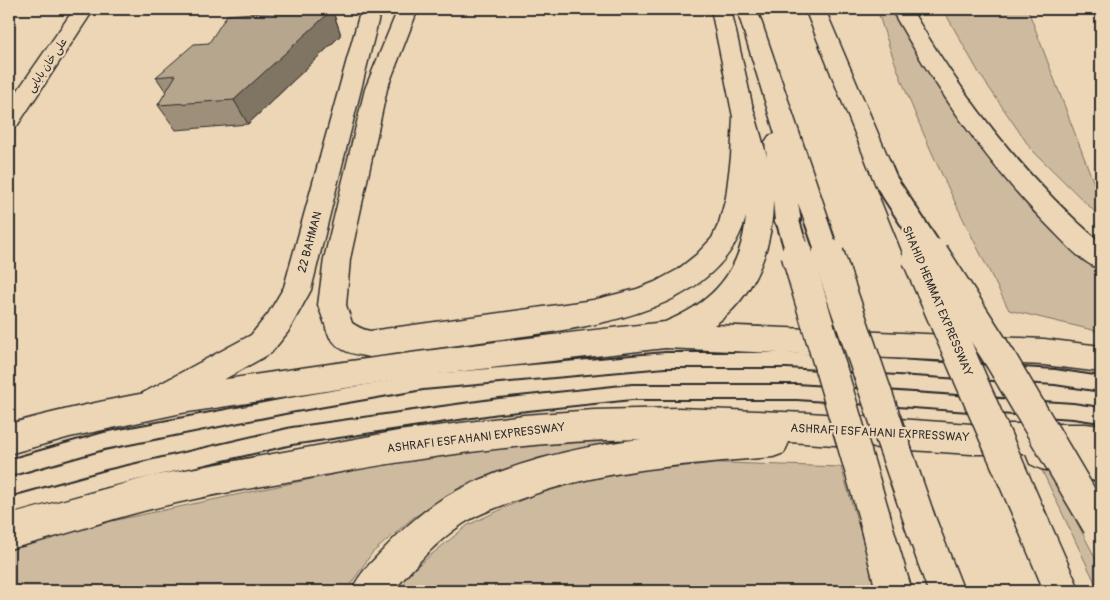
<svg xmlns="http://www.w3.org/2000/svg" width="1110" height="600" viewBox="0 0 1110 600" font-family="Pangolin,'Playpen Sans Arabic',sans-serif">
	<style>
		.green { fill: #ceba9f; stroke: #7c7265 }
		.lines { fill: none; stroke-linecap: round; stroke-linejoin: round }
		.lane-casing { stroke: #2b2b2b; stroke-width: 4 }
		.street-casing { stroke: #2b2b2b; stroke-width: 3 }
		.secondary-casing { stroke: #2b2b2b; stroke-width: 3 }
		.highway-casing { stroke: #2b2b2b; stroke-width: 3 }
		.lane { fill: #edd6b5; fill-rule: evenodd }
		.street { fill: #edd6b5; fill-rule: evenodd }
		.secondary { fill: #edd6b5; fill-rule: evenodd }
		.highway { fill: #edd6b5; fill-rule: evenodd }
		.highway-bridge-far1-casing { stroke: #2b2b2b; stroke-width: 26; stroke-linecap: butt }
		.highway-bridge-casing { stroke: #2b2b2b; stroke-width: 34; stroke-linecap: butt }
		.highway-bridge-far1 { stroke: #edd6b5; stroke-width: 22 }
		.highway-bridge { stroke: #edd6b5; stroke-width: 31 }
		.wall { fill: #9d8f7a; stroke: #2b2b2b }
		.shaded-wall { fill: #807463; stroke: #2b2b2b }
		.building { fill: #b7a68e; stroke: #2b2b2b }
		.labels { text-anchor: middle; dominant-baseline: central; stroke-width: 4.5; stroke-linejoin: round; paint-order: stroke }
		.far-street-label { font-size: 11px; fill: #2b2b2b; stroke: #edd6b5 }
		.street-label { font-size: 12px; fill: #2b2b2b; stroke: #edd6b5 }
	</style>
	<rect width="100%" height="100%" fill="#edd6b5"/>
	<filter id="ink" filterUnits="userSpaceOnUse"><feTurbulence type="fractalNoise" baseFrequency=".02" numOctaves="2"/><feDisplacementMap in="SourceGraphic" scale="10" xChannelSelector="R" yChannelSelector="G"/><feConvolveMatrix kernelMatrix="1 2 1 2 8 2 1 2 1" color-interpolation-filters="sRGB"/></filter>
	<g filter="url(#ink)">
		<!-- green -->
		<g class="green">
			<path d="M877 9H891L918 54 1078 247 1101 267V332L1009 310C959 212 909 114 877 9Z"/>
			<polygon points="943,9 1028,10 1101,202 1101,218 1031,149 979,73"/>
			<polygon points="955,286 1101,569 1101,591 1099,591"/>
			<polygon points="696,433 603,444 538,458 456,494 414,517 372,553 346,591 9,591 9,550 93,525 359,469 540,443"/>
			<polygon points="696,462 841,467 878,591 392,591 400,580 468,525 541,491 610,474"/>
		</g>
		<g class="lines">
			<defs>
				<g id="lane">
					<polygon points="665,353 787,353 1055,370 1101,377 1101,391 1055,384 787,367 665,367 423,389 290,412 104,449 9,476 9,460 104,433 290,398 423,375"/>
					<polygon points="632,385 797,385 1073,404 1101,408 1101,422 1073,418 797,399 632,399 499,413 292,444 106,487 9,514 9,498 106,471 292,428 499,399"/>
				</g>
				<polygon id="street" points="74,9 94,9 17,126 9,128 9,103"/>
				<g id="secondary">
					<polygon points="361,9 381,9 311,290 288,332 271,353 165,413 154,417 143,413 139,403 143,393 251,335 268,314 284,287"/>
					<polygon points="398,9 418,9 387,89 350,259 346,305 354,329 350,338 340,341 330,338 318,305 324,259 365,89"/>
				</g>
				<g id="highway">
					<path d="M711 9H731L752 104 767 157 765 142 769 136 775 134 737 9H757L829 220 825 227 816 230 807 227 798 203 801 222 797 229 788 232 779 229 775 222 773 200C773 247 755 297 714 325L1044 339 1101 346V372L1044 365 665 348 430 375 182 413 70 437 9 454V424C102 398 198 383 294 369 417 351 541 336 665 322 714 302 741 271 746 217 718 315 587 327 502 339 458 345 414 351 370 357 347 353 336 351 326 329L330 320 340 317C352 321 357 329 370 331L593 300 637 289 655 282 677 270 696 255 712 238 719 223 726 197 731 157 733 117Z"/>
					<polygon points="805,9 825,9 931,258 927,266 918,269 909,266 905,258"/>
					<path d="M891 9H911C963 97 1023 176 1101 243V269C1083 264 1067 245 1054 232 988 166 937 90 891 9Z"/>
					<path d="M678 408 809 413 971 424H1086L1101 426V482L1041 469 1030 464 1026 454H971L789 442 784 453 773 457C689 464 603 469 523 498 503 505 482 512 464 523 436 541 415 566 393 591H352C358 574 372 562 384 549 401 531 420 513 442 499 497 466 578 446 641 439 527 441 415 458 303 479 252 488 201 496 151 509 103 521 56 538 9 549V515L152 476 398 431 524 415 594 410Z"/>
					<polygon points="1031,502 1043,507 1080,591 1044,591 1014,519 1019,507"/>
					<polygon points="920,504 932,509 964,591 928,591 903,521 908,509"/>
					<polygon points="876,505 888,510 912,591 876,591 859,522 864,510"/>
				</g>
			</defs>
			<!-- lane casing -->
			<use href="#lane" class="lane-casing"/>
			<!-- street casing -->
			<use href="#street" class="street-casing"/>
			<!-- secondary casing -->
			<use href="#secondary" class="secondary-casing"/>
			<!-- highway casing -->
			<use href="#highway" class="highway-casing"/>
			<!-- lane -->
			<use href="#lane" class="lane"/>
			<!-- street -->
			<use href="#street" class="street"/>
			<!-- secondary -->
			<use href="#secondary" class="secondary"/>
			<!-- highway -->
			<use href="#highway" class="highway"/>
			<defs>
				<g id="highway-bridge-far1">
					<polyline points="887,183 934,255"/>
					<polyline points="816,220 828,255"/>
					<polyline points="788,222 798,255"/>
				</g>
				<g id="highway-bridge">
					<polyline points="797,254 876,522"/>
					<polyline points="828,254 920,521"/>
					<polyline points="933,254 1001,360 1098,525"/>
					<polyline points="918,258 1031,519"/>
				</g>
			</defs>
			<!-- highway-bridge-far1 casing -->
			<use href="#highway-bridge-far1" class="highway-bridge-far1-casing"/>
			<!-- highway-bridge casing -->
			<use href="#highway-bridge" class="highway-bridge-casing"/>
			<!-- highway-bridge-far1 -->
			<use href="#highway-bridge-far1" class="highway-bridge-far1"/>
			<!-- highway-bridge -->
			<use href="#highway-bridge" class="highway-bridge"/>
		</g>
		<!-- wall -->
		<polygon class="wall" points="306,9 332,9 340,32 340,36 248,124 176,130 158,105 166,92 156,77 209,43"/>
		<!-- shaded-wall -->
		<polygon class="shaded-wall" points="331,9 332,9 340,32 340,36 248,124 234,100"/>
		<!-- building -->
		<polygon class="building" points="306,9 331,9 331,11 234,100 158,105 176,75 156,77 194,44 209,43 227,15"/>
	</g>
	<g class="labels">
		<!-- far-street labels -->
		<g class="far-street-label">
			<text transform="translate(47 65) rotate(-56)">علی خان بابایی</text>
		</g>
		<!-- street labels -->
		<g class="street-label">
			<text transform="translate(310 242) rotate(-75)">22 BAHMAN</text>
			<text transform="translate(937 301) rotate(67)">SHAHID HEMMAT EXPRESSWAY</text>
			<text transform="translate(880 433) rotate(3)">ASHRAFI ESFAHANI EXPRESSWAY</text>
			<text transform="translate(476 438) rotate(-7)">ASHRAFI ESFAHANI EXPRESSWAY</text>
		</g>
	</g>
	<!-- margin -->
	<rect width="1110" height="600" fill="none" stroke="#edd6b5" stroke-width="30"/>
	<rect x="15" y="15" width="1080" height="570" fill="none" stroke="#2b2b2b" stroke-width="2" filter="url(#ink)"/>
</svg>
